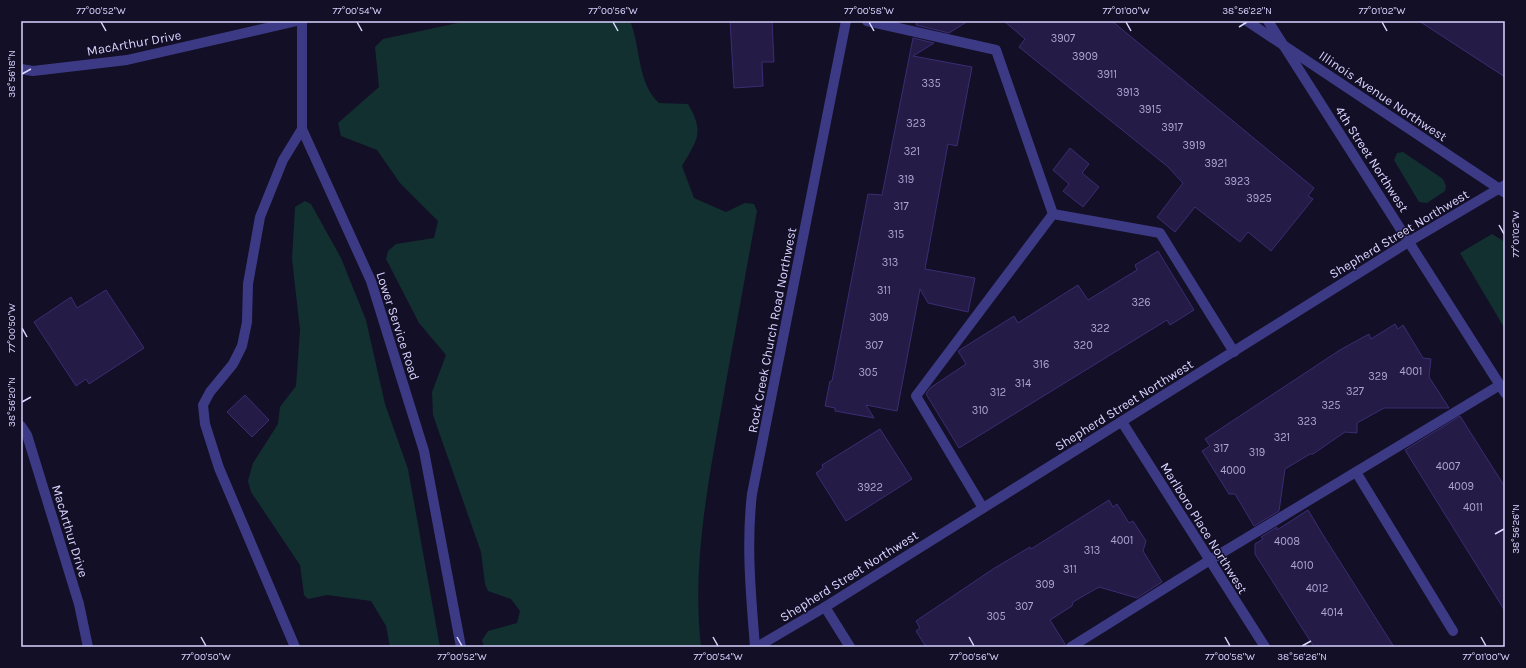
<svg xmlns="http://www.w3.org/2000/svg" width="1526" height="668" viewBox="0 0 1526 668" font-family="Karla,sans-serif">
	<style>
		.green { fill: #12302f }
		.building { fill: #241b47; stroke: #3b2d73 }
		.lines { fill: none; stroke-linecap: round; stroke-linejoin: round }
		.minor { stroke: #3d3a85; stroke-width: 10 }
		.ticks { fill: none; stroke: #d9d4ff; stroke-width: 1.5 }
		.labels { text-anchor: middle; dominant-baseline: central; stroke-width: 3; stroke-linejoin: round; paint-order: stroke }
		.number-label { font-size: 11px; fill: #aca6d1 }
		.street-label { font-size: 13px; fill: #d9d4ff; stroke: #130f26 }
		.neatline { fill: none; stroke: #d9d4ff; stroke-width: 1.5 }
		.ticks-label { font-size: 10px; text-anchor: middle; fill: #d9d4ff }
	</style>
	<rect width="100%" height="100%" fill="#130f26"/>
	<!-- green -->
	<g class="green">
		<path d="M467 21H630C641 47 637 83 659 103L688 104C705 133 697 140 682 166L694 198 726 212 745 203 754 204 757 211C745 277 733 344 721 410 707 489 692 567 701 647H484L482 640 488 631 517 623 520 611 511 599 488 591 485 584 481 552 433 415 432 392 446 355 419 323 386 259 388 251 396 244 434 238 438 221 400 183 377 150 341 136 338 123 379 87 375 47 383 39Z"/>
		<polygon points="1403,152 1443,179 1446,186 1445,191 1427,203 1419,202 1394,160 1397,153"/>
		<polygon points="305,201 311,204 341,258 366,320 385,404 408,469 440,647 390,647 386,626 371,601 327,595 308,599 304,595 300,565 251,492 248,481 253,463 278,424 280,407 296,386 300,330 292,259 295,207"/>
		<polygon points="1492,234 1505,242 1505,329 1460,253"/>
	</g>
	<!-- building -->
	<g class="building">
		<polygon points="730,21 772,21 774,62 762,62 763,86 734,88"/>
		<polygon points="917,21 968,21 949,33 916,25"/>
		<polygon points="1004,21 1112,21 1314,188 1308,196 1313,199 1271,251 1248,232 1240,242 1195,207 1175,232 1157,217 1183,183 1167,166 1019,47 1025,39"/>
		<polygon points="1419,21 1505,21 1505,77"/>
		<polygon points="913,38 934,43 913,56 972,67 957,146 948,144 925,269 975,278 968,312 928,303 920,289 897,411 866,405 874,418 835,411 835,408 825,406 830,381 832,381 868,194 882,195"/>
		<polygon points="1070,148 1089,164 1082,173 1099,187 1083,207 1063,191 1069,184 1053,170"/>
		<polygon points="1158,251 1194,310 1170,325 1167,320 959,448 926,394 930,388 966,364 958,351 1014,316 1018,323 1078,285 1088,300 1137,270 1135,265"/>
		<polygon points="106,290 144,348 89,384 86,379 76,386 34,322 71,297 77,308"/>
		<polygon points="1395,324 1398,329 1403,325 1423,358 1431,359 1429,377 1449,408 1384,408 1357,423 1357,433 1345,432 1313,454 1310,454 1285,469 1279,511 1254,526 1235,494 1229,494 1202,451 1210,446 1205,439 1340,350 1369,334 1371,339"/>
		<polygon points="245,395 269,420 252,437 227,412"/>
		<polygon points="1460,416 1505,487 1505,611 1405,450"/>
		<polygon points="880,429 912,479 846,521 816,473 823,468 822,465"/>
		<polygon points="1109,500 1113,507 1117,504 1129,523 1133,521 1146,541 1143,551 1162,582 1137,598 1099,587 1073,602 1072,606 1050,620 1065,644 1065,647 926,647 916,631 920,628 916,621 993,569 1030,547 1031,549"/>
		<polygon points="1308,510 1323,535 1394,647 1314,647 1266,571 1255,554 1255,544 1263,539 1261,537 1277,527 1277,530"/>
	</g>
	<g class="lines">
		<!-- minor -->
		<g class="minor">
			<polyline points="302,21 302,129 371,281 424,451 461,647"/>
			<polyline points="867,21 996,50 1053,214 1160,233 1234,352"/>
			<polyline points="1247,21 1504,192"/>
			<polyline points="1268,21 1505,393"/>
			<polyline points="21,69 33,71 127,60 297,21"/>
			<polyline points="1122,422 1265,647"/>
			<polyline points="21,426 27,435 79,604 88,647"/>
			<polyline points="1356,472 1453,631"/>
			<polyline points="983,508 916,396 1053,214"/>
			<polyline points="825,607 850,647"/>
			<polyline points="295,647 219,468 205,424 203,405 210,392 233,364 242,346 247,322 248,284 260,217 283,160 302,129"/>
			<path d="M755 647C751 596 746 545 752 494L846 21"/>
			<polyline points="757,647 825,607 1410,241 1505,185"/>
			<polyline points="1071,647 1210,560 1500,385"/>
		</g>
	</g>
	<!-- ticks -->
	<path class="ticks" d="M101 22 106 31M357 22 362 31M613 22 618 31M869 22 874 31M1126 22 1131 31M1382 22 1387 31M1239 27 1247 22M22 74 31 69M1499 225 1504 234M22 328 27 337M22 402 31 397M1495 534 1504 529M201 637 206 646M457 637 462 646M713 637 718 646M969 637 974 646M1225 637 1230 646M1481 637 1486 646M1302 646 1311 641"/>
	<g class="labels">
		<!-- number labels -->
		<g class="number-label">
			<text x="1063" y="38">3907</text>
			<text x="1085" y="56">3909</text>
			<text x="1107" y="74">3911</text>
			<text x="931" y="83">335</text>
			<text x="1128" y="92">3913</text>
			<text x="1150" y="109">3915</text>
			<text x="916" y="123">323</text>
			<text x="1172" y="127">3917</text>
			<text x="1194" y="145">3919</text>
			<text x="912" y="151">321</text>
			<text x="1216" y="163">3921</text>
			<text x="906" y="179">319</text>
			<text x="1237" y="181">3923</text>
			<text x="1259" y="198">3925</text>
			<text x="901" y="206">317</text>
			<text x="896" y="234">315</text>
			<text x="890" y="262">313</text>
			<text x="884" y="290">311</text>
			<text x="1141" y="302">326</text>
			<text x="879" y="317">309</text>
			<text x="1100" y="328">322</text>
			<text x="874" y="345">307</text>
			<text x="1083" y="345">320</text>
			<text x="1041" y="364">316</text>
			<text x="1411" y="371">4001</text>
			<text x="868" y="372">305</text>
			<text x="1378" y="376">329</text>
			<text x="1023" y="383">314</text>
			<text x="1355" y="391">327</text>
			<text x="998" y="392">312</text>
			<text x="1331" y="405">325</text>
			<text x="980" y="410">310</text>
			<text x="1307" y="421">323</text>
			<text x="1282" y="437">321</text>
			<text x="1221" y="448">317</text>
			<text x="1257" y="452">319</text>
			<text x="1448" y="466">4007</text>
			<text x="1233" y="470">4000</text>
			<text x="1461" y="486">4009</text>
			<text x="870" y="487">3922</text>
			<text x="1473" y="507">4011</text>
			<text x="1122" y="540">4001</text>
			<text x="1287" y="541">4008</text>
			<text x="1092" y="550">313</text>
			<text x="1302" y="565">4010</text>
			<text x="1070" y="569">311</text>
			<text x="1045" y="584">309</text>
			<text x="1317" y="588">4012</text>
			<text x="1024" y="606">307</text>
			<text x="1332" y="612">4014</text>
			<text x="996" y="616">305</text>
		</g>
		<!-- street labels -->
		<g class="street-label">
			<text transform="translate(134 43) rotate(-10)">MacArthur Drive</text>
			<text transform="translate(1383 96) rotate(34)">Illinois Avenue Northwest</text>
			<text transform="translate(1372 159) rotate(57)">4th Street Northwest</text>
			<text transform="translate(1399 234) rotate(-31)">Shepherd Street Northwest</text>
			<text transform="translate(398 326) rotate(72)">Lower Service Road</text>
			<text transform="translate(772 330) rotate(-79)">Rock Creek Church Road Northwest</text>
			<text transform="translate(1124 405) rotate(-32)">Shepherd Street Northwest</text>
			<text transform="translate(1204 528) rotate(58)">Marlboro Place Northwest</text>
			<text transform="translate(70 531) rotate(73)">MacArthur Drive</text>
			<text transform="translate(849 576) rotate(-32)">Shepherd Street Northwest</text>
		</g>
	</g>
	<!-- border -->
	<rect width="1526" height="668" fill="none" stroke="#130f26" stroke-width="44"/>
	<rect x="22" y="22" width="1482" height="624" class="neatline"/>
	<g class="ticks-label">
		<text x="101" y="14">77°00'52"W</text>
		<text x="357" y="14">77°00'54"W</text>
		<text x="613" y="14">77°00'56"W</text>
		<text x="869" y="14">77°00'58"W</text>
		<text x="1126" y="14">77°01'00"W</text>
		<text x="1247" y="14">38°56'22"N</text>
		<text x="1382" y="14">77°01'02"W</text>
		<text transform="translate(11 74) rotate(-90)" y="4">38°56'18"N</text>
		<text transform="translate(1515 234) rotate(-90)" y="4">77°01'02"W</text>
		<text transform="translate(11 328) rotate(-90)" y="4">77°00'50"W</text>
		<text transform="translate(11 402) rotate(-90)" y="4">38°56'20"N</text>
		<text transform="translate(1515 529) rotate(-90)" y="4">38°56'26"N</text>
		<text x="206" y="660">77°00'50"W</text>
		<text x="462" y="660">77°00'52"W</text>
		<text x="718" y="660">77°00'54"W</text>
		<text x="974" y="660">77°00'56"W</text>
		<text x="1230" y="660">77°00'58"W</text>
		<text x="1302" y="660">38°56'26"N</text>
		<text x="1486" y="660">77°01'00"W</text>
	</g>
</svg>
